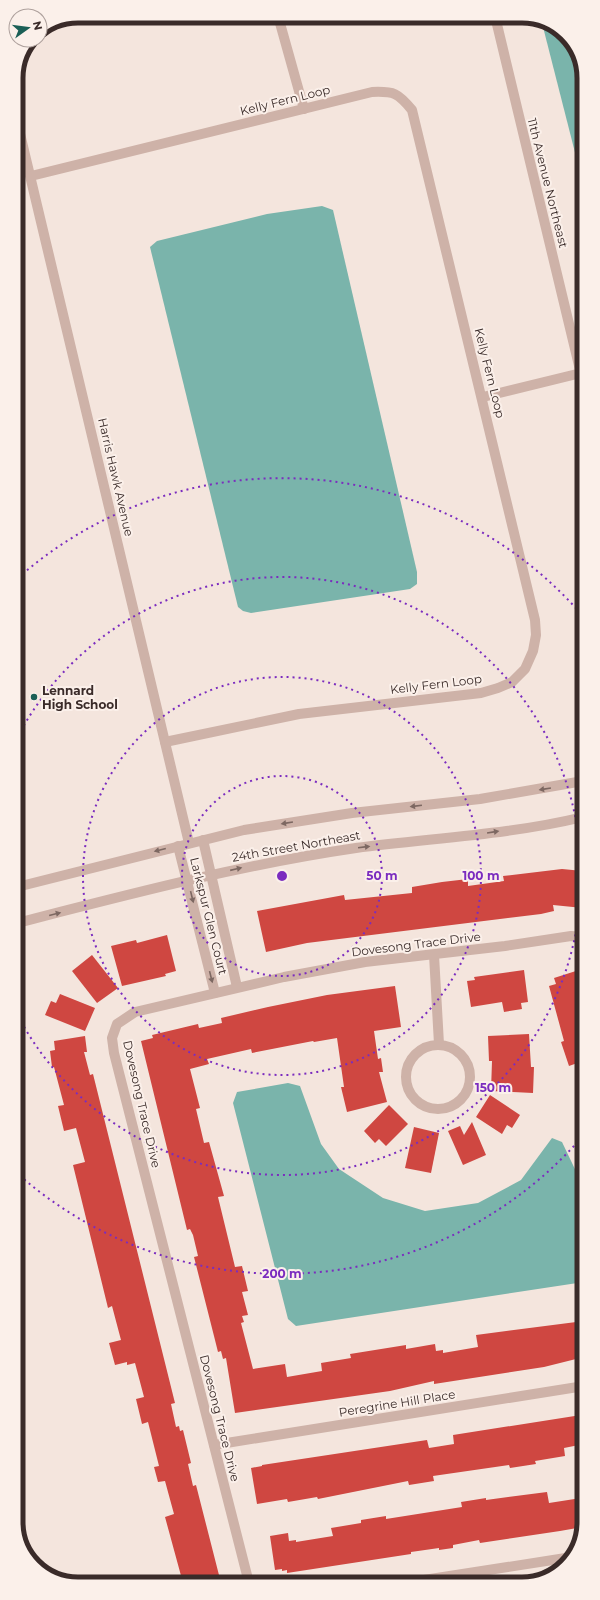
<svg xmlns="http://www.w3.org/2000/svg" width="600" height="1600" viewBox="0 0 600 1600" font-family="Montserrat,sans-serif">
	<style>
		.water { fill: #7ab4ab }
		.building { fill: #cf4741 }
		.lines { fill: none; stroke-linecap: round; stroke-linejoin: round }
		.minor { stroke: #ceb2a8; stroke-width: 10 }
		.tertiary { stroke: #ceb2a8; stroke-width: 10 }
		.oneway { fill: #7d6862 }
		.ring { fill: none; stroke: #7b2cbf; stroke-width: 2; stroke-dasharray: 2 4 }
		.poi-dot { fill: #1b5f56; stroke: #fbf0ea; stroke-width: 1.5 }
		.labels { text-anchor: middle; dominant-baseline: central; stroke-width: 4; stroke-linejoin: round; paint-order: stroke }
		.street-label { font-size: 12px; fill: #3a2b29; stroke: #fbf0ea }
		.poi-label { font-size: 12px; font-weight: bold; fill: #3a2b29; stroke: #fbf0ea; text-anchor: start }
		.rim { fill: none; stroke: #3a2b29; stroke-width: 5 }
		.centre { fill: #7b2cbf; stroke: #fbf0ea; stroke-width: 2 }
		.ring-label { font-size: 12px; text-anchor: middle; font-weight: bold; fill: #7b2cbf; stroke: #fbf0ea; stroke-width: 4; stroke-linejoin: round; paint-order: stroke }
	</style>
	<rect width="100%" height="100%" fill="#f4e5dd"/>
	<!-- water -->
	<g class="water">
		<polygon points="542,23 563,31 582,62 582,180"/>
		<polygon points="322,206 333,210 417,572 417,584 410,589 251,613 243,611 238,607 150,247 157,241 267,214"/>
		<polygon points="288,1083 300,1086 321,1144 339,1169 383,1198 425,1211 478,1203 521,1180 552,1138 562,1142 583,1186 584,1282 296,1326 288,1319 233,1103 237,1092"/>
	</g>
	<!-- building -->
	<g class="building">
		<polygon points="562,869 583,871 583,908 553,905 554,911 541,914 307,943 266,952 257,911 344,895 345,900 412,893 412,887 442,882 468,879 468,886 504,881 503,876"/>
		<polygon points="167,935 176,971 165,974 166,976 122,986 111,946 136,940 137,943"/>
		<polygon points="92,955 118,988 97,1003 72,971"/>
		<polygon points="524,970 528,1002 521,1003 522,1009 504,1012 502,1002 471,1007 467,981 475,980 474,977"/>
		<polygon points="579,970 581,977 583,977 583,1061 569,1066 561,1042 564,1041 549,986 556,984 554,978"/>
		<polygon points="395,986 401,1027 374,1031 378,1059 381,1058 383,1072 379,1072 387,1102 347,1112 341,1087 344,1087 337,1038 314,1042 313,1041 252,1053 251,1049 207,1059 209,1064 190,1069 200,1108 196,1109 204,1143 209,1142 224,1196 218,1197 235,1267 242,1266 248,1291 242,1292 248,1315 242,1316 244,1322 241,1323 253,1369 285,1364 287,1377 322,1371 321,1363 351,1358 350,1354 406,1345 406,1349 435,1344 436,1351 443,1350 443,1353 478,1347 476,1335 584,1321 584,1357 544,1367 434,1384 434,1381 390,1391 235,1413 226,1358 223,1359 221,1351 218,1352 214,1336 194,1257 198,1256 193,1235 190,1229 187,1230 141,1041 153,1038 152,1035 198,1024 199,1028 222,1023 221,1018 268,1007 327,995"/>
		<polygon points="60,994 95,1008 85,1031 45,1015 51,1001 56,1003"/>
		<polygon points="529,1034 531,1067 534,1067 533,1093 491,1091 492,1061 489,1061 488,1036"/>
		<polygon points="85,1036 87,1052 84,1052 90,1075 93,1074 175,1403 171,1404 176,1427 179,1426 180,1431 183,1430 191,1463 188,1464 193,1486 196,1485 220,1579 215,1580 216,1583 183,1583 165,1517 174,1514 165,1481 158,1482 154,1467 159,1466 148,1422 142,1424 136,1399 144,1397 135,1363 127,1365 127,1362 115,1365 109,1343 121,1340 112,1306 108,1308 73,1165 85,1162 76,1128 64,1131 58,1106 64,1105 54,1067 52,1067 50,1051 55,1050 54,1041"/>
		<polygon points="490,1095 520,1115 512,1128 507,1125 502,1134 476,1117"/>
		<polygon points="389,1105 408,1124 386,1146 379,1139 375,1143 364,1131"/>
		<polygon points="472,1122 486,1155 463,1165 448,1131 460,1126 464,1135"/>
		<polygon points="414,1127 439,1133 431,1173 405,1168"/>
		<polygon points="581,1415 582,1418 584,1417 584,1444 564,1448 565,1456 535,1461 536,1464 510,1468 509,1465 433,1476 434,1481 409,1485 408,1481 318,1499 317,1497 288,1502 287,1499 257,1504 251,1468 262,1466 262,1465 427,1440 429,1448 454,1444 453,1435"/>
		<polygon points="547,1492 549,1503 581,1498 584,1519 583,1525 577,1526 577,1528 560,1531 480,1543 479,1540 453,1545 453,1548 439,1550 439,1548 411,1552 411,1554 287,1573 287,1570 282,1571 282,1569 275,1570 270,1536 288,1533 289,1541 296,1540 296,1542 333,1536 331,1528 361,1523 361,1520 386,1516 386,1519 462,1507 461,1502 486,1498 486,1500"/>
	</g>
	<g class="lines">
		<!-- minor -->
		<g class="minor">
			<polyline points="278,16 304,109"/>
			<polyline points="16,117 189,843"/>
			<path d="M31 176 372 92C394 91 398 93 412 110L535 620 536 635 533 651 525 669 512 682 498 688 481 693 299 714 165 742"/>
			<polyline points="483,397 581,373"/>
			<polyline points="203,840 237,987"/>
			<polyline points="178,846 215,993"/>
			<polyline points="434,955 439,1044"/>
			<circle cx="438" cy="1077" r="32"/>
			<polyline points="214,1445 584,1386"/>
			<polyline points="411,1582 572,1557"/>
			<polyline points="249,1583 114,1053 112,1038 117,1024 135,1012 284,977 365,962 505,946 571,936 583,937"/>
		</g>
		<!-- tertiary -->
		<g class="tertiary">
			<polyline points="495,16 582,378"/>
			<polyline points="17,887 244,830 352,813 480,799 583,781"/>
			<path d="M17 923C130 894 240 865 356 848 431 838 509 835 583 817"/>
		</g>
	</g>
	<!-- one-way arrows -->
	<defs><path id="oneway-solid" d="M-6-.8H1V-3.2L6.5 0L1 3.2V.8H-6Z"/></defs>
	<g class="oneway">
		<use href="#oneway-solid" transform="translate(545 789) rotate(171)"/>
		<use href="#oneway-solid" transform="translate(416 806) rotate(173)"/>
		<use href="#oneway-solid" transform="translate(287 823) rotate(171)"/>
		<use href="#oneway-solid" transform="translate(493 832) rotate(-9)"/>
		<use href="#oneway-solid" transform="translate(364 847) rotate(-7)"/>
		<use href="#oneway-solid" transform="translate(160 850) rotate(166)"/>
		<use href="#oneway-solid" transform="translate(236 869) rotate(-13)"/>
		<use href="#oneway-solid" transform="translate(192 897) rotate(76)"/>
		<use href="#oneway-solid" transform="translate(55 914) rotate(-14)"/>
		<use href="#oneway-solid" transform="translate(211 977) rotate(76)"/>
	</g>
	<!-- distance rings -->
	<g class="ring">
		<circle cx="282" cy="876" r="100"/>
		<circle cx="282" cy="876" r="199"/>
		<path d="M18 736A299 299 0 1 1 18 1016"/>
		<path d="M582 1137A398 398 0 0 1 18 1174M18 578A398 398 0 0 1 582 615"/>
	</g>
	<!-- markers -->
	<circle class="poi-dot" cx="34" cy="697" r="4"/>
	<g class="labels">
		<!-- street labels -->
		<g class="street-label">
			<text transform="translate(285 100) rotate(-14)">Kelly Fern Loop</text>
			<text transform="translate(548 183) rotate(76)">11th Avenue Northeast</text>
			<text transform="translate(490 373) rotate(76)">Kelly Fern Loop</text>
			<text transform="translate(116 477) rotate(77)">Harris Hawk Avenue</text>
			<text transform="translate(436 684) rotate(-7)">Kelly Fern Loop</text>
			<text transform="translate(296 846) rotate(-10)">24th Street Northeast</text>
			<text transform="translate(209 916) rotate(76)">Larkspur Glen Court</text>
			<text transform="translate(416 944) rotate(-7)">Dovesong Trace Drive</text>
			<text transform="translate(142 1104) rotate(77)">Dovesong Trace Drive</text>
			<text transform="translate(397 1403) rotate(-9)">Peregrine Hill Place</text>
			<text transform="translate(220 1418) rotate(76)">Dovesong Trace Drive</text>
		</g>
		<!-- poi labels -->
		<g class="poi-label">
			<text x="42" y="690">Lennard<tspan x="42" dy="14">High School</tspan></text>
		</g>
	</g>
	<!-- crop -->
	<path d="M0 0H600V1600H0ZM78 23H522A55 55 0 0 1 577 78V1522A55 55 0 0 1 522 1577H78A55 55 0 0 1 23 1522V78A55 55 0 0 1 78 23Z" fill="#fbf0ea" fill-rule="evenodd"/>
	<path class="rim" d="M78 23H522A55 55 0 0 1 577 78V1522A55 55 0 0 1 522 1577H78A55 55 0 0 1 23 1522V78A55 55 0 0 1 78 23Z"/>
	<circle cx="282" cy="876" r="6" class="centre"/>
	<g class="ring-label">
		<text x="382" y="880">50 m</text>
		<text x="481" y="880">100 m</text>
		<text x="493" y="1092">150 m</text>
		<text x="282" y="1278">200 m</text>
	</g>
	<!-- north arrow -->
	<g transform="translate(28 28) rotate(76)"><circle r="19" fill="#fbf0ea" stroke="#aea19d"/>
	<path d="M0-3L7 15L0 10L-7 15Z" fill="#1b5f56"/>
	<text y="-6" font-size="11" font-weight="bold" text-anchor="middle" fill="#3a2b29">N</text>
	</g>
</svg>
